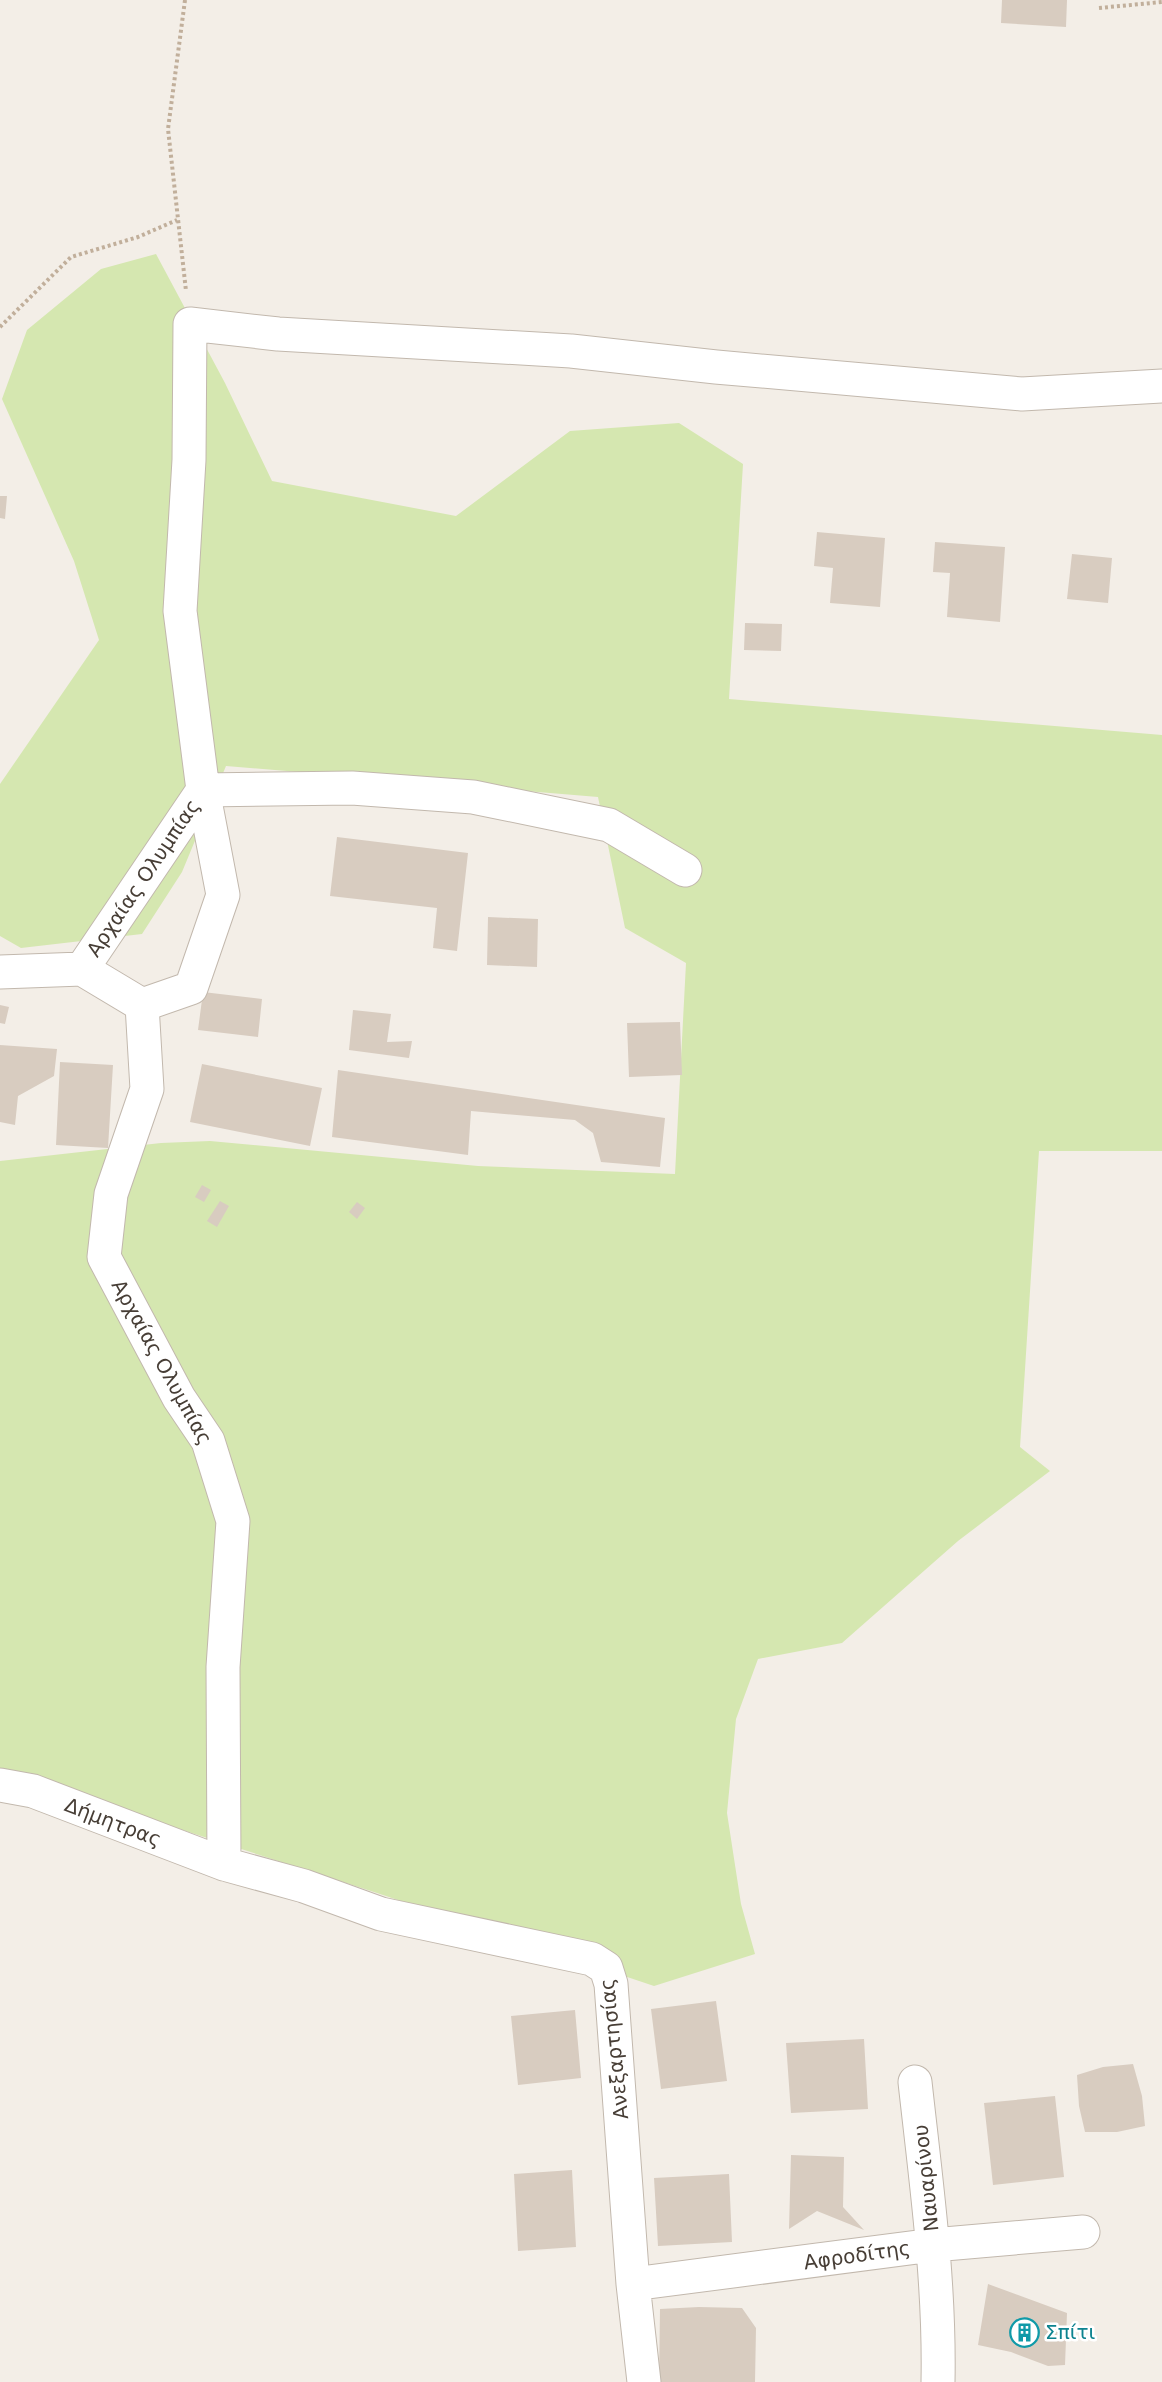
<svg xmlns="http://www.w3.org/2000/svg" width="1162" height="2382" viewBox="0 0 1162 2382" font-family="'DejaVu Sans',sans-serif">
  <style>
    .green { fill: #d5e7b0 }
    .building { fill: #d8ccc0 }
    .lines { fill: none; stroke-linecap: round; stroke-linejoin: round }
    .minor-casing { stroke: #c2b8ad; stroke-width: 35 }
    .path { stroke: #c1af9b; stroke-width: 4; stroke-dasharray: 3 3; stroke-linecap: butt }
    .minor { stroke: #fff; stroke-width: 33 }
    .labels { text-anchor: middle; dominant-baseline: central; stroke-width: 5; stroke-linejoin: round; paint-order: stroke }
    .street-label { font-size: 20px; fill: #473e36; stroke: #fff }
    .culture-label { font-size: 20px; fill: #0d838f; stroke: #fff; text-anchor: start }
  </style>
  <rect width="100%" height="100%" fill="#f3eee7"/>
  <!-- green -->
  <path class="green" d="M156 254 225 383 272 481 456 516 570 431 679 423 743 464 729 699 1162 735V1151H1039L1020 1447 1050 1471 958 1541 842 1643 758 1659 736 1719 727 1813 741 1904 755 1954 654 1986 377 1893 0 1771V1161L161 1143 210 1141 478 1166 675 1174 686 963 625 928 598 797 226 766 182 872 142 934 21 948 0 936V784L99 640 74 561 2 399 27 330 101 269Z"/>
  <!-- building -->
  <path class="building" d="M1002 0H1067L1066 27 1001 23Z
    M0 496H7L5 519 0 518Z
    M817 532 885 538 880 607 830 603 833 568 814 566Z
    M935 542 1005 547 1000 622 947 617 950 573 933 572Z
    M1072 554 1112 558 1108 603 1067 599Z
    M745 623 782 624 781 651 744 650Z
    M337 837 468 853 457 951 433 948 437 908 330 896Z
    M488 917 538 919 537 967 487 965Z
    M203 992 262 999 258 1037 198 1030Z
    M0 1005 9 1007 5 1024 0 1023Z
    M353 1010 391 1014 387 1042 412 1041 409 1058 349 1050Z
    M680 1022 682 1075 629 1077 627 1023Z
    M0 1045 57 1049 54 1076 18 1096 15 1125 0 1122Z
    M60 1062 113 1065 108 1148 56 1145Z
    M202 1064 322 1088 310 1146 190 1122Z
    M338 1070 665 1118 660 1167 601 1162 593 1133 575 1120 471 1111 468 1155 332 1137Z
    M202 1185 211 1190 204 1202 195 1197Z
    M220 1201 229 1206 217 1227 207 1221Z
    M357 1202 365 1208 357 1219 349 1212Z
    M716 2001 727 2081 661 2089 651 2009Z
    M575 2010 581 2078 518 2085 511 2016Z
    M864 2039 868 2109 791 2113 786 2043Z
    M1133 2064 1142 2096 1145 2126 1117 2132H1085L1079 2106 1077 2075 1103 2067Z
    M1055 2096 1064 2177 993 2185 984 2103Z
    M791 2155 844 2157 843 2207 864 2230 817 2211 789 2229Z
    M572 2170 576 2247 518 2251 514 2174Z
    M729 2174 732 2242 658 2246 654 2178Z
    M988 2284 1067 2313 1065 2365 1048 2366 1011 2352 978 2345Z
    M699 2307 742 2308 756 2328 755 2382H659L660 2309Z"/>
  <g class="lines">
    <defs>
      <path id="minor" d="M0 972 82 969
        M142 1005 191 988 223 895 203 790 352 788 473 797 609 825 685 870
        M0 1785 33 1791 224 1864 304 1886 381 1914 592 1959 606 1968 611 1984 633 2284 644 2382
        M224 1864 223 1667 233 1521 208 1441 179 1398 104 1257 111 1194 147 1089 142 1005 82 969 203 790 180 611 189 460 190 324 278 334 571 351 716 367 1022 394 1162 386
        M915 2082C926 2182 940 2281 938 2382
        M633 2284 933 2245 1083 2232"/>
    </defs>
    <!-- minor casing -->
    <use href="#minor" class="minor-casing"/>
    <!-- path -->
    <path class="path" d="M185 0 168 129 186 291
      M1099 8 1162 2
      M0 327 71 257 138 237 177 220"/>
    <!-- minor -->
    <use href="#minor" class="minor"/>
  </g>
  <!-- icons -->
  <defs>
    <symbol id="building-ring" viewBox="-11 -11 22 22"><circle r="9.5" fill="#fff" stroke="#0f9aa8" stroke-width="1.5"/><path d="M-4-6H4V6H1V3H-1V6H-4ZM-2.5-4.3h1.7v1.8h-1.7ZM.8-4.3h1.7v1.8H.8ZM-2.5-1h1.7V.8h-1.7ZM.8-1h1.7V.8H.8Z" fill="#0f9aa8"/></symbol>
  </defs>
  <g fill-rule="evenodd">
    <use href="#building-ring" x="1008" y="2316" width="33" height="33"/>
  </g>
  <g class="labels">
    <!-- street labels -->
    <g class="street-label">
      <text transform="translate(143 878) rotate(-56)">Αρχαίας Ολυμπίας</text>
      <text transform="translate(162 1362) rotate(61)">Αρχαίας Ολυμπίας</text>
      <text transform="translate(113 1822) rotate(21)">Δήμητρας</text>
      <text transform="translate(614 2049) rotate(-96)">Ανεξαρτησίας</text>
      <text transform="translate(926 2178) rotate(-96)">Ναυαρίνου</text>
      <text transform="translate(857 2255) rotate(-8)">Αφροδίτης</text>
    </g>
    <!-- culture labels -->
    <g class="culture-label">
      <text x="1045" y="2332">Σπίτι</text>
    </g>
  </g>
</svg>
